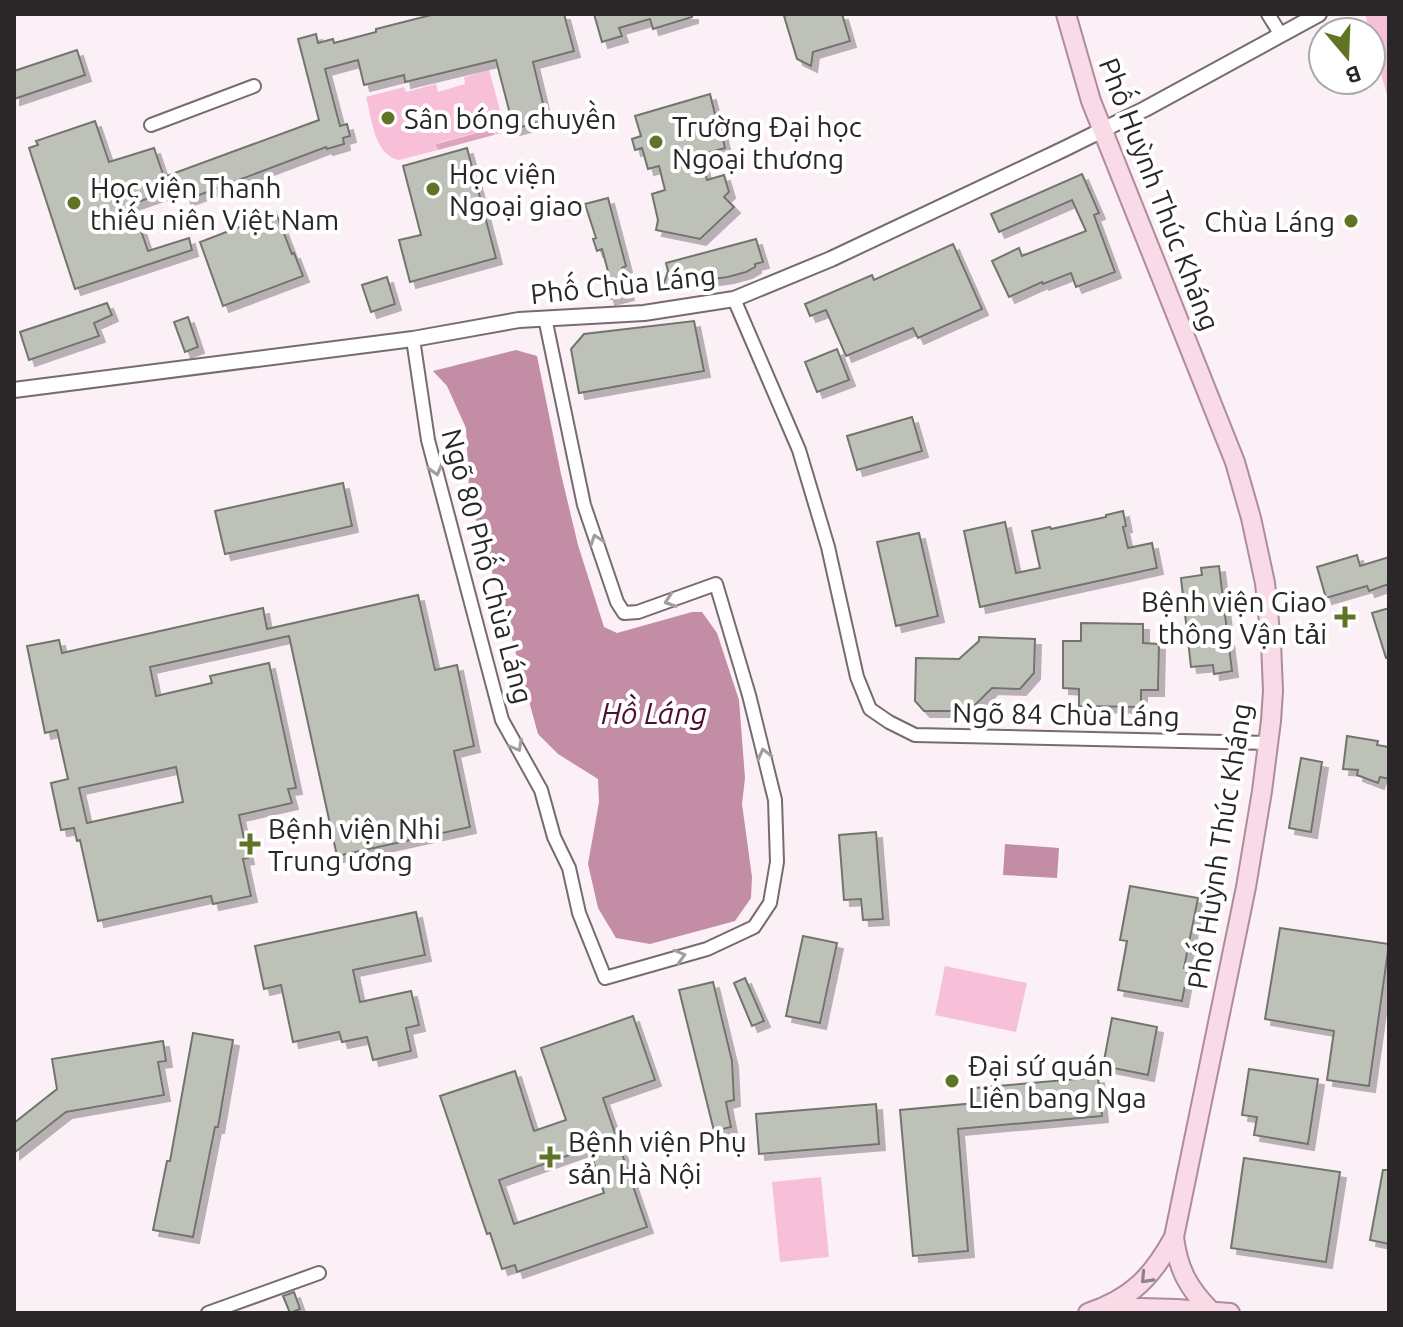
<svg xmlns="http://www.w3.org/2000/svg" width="1403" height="1327" viewBox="0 0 1403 1327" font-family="Ubuntu,sans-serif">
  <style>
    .green { fill: #f8bfd9 }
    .forest { fill: #dca4bd }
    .water { fill: #c28da5 }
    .building { fill: #bec1b8; stroke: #72756d; stroke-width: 2; fill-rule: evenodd; filter: url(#shadow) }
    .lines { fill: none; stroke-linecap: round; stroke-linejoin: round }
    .minor-casing { stroke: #766c70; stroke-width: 16 }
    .tertiary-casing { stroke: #766c70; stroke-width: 18 }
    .primary-casing { stroke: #ae8c9b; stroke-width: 22 }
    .minor { stroke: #fff; stroke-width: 12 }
    .tertiary { stroke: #fff; stroke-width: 14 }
    .primary { stroke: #f9dbe8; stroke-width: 18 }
    .oneway { stroke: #a09e9f }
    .oneway2 { stroke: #928188 }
    .poi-dot { fill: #5f7525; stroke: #fff; stroke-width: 3 }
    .labels { text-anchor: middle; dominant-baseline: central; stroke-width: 8; stroke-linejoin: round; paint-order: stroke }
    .poi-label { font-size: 28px; fill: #2b2729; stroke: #fff; text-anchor: start }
    .street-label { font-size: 28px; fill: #2b2729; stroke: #fff }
    .water-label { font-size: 30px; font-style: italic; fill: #4f0e33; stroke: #fff }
  </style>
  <defs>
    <filter id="shadow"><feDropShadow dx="6" dy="6" stdDeviation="0" flood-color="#0004"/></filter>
  </defs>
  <rect width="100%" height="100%" fill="#fbf0f5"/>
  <!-- green -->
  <path class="green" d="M1365 14H1389V103Z
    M489 70 506 132 494 135 492 129 437 143 438 150 399 160C374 155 372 119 366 97L404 87 406 92 436 84 438 92 465 84 464 77Z
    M945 966 1027 983 1016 1032 935 1015Z
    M821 1177 829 1257 780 1262 772 1182Z"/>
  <!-- forest -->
  <path class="forest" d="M492 129 494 135 438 150 436 144Z"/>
  <!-- water -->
  <path class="water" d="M516 350 537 356 561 474 578 545 604 627 617 633 692 612H702L717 633 739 700 745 778 742 804 752 877 751 898 735 921 650 944 616 938 598 908 588 864 599 802 598 779 558 754 538 734 500 595 480 537 469 488 466 428 447 386 433 371Z
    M1005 844 1059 848 1057 878 1003 875Z"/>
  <!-- building -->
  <path class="building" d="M435 14H564L574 51 533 62 547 120 514 129 496 60 405 82 404 75 364 85 358 60 325 69 340 126 347 124 350 136 343 138 344 144 327 149 326 147 186 200 181 187 132 204 148 251 189 238 192 250 75 289 29 148 38 145 36 141 95 121 109 162 154 148 164 177 319 120 298 39 316 34 318 43 333 39 334 43 376 32V29Z
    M594 14H692V17L653 29 650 19 619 28 622 36 602 42Z
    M790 14H842L850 41 813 52 811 66 797 59 784 16Z
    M77 50 85 75 14 99V71Z
    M710 94 715 114 717 113 725 148 700 155 707 180 724 175 729 192 724 197 734 207 700 239 656 230 658 220 652 194 665 190 659 166 648 169 642 148 635 150 632 139 641 136 635 116Z
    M467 148 496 258 410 282 399 240 421 235 403 166Z
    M1082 174 1099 213 1094 215 1115 272 1076 287 1071 273 1043 284 1042 282 1009 297 992 261 1019 248 1022 256 1086 231 1072 200 999 232 991 214Z
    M608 198 626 266 622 268 628 294 609 299 606 288 612 286 602 249 597 251 593 239 596 238 585 204Z
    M276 213 292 254 294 253 303 276 223 306 200 242Z
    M756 239 763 262 755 264V267L746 272 728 277 713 279V277L687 283V281L663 286 668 271 666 263Z
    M953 244 982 309 918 338 913 328 846 356 826 310 810 316 805 304 872 275 874 280Z
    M387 277 395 304 371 312 362 285Z
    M107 303 112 315 94 323 99 336 29 360 20 332Z
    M188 317 198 347 185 352 174 322Z
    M694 321 704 371 579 393 571 349 584 334Z
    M837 349 849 380 817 392 805 362Z
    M912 417 922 451 857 470 847 436Z
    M343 483 352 526 225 554 215 511Z
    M1123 511 1126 526 1123 527 1128 548 1152 543 1157 568 980 607 964 531 1005 522 1016 573 1040 568 1032 531 1050 527 1051 529 1106 517V515Z
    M919 533 938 616 896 626 877 542Z
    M1357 555 1360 566 1389 557V584L1369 591 1367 586 1326 598 1317 567Z
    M1219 566 1232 671 1214 674 1213 665 1191 667 1181 578 1202 575 1201 568Z
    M418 595 435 670 457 665 474 746 454 751 470 827 337 856 289 636 150 667 156 696 212 683 210 676 269 663 296 788 288 789 292 803 239 815 248 858 243 859 251 896 213 904 211 896 98 921 80 840 77 841 74 828 61 830 51 783 68 779 57 730 45 733 27 646 59 640 62 653 263 608 267 629ZM176 767 183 802 87 823 79 788Z
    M1389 608V657L1386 658 1372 613Z
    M1081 623 1143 624V643L1159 644 1158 690H1141V707L1079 706V689L1063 688V641H1081Z
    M979 637 1035 639 1034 673 1020 689 992 688 969 711H924L915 701 916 658 959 659 979 641Z
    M1347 736 1378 741 1377 745 1389 747V779L1380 777 1378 783 1357 775 1358 770 1343 769Z
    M1301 758 1322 762 1311 832 1289 828Z
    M876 832 883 919 863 920 861 899 844 900 839 835Z
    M1130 886 1198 898 1184 968 1188 969 1182 1001 1118 990 1127 941 1120 940Z
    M416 912 425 955 353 970 360 1002 411 991 419 1025 406 1028 411 1051 373 1060 367 1037 342 1042 339 1032 293 1042 281 985 264 989 255 946Z
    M1280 928 1389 944 1369 1086 1327 1080 1334 1031 1265 1019Z
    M803 936 837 943 820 1023 786 1016Z
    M745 978 764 1021 752 1026 734 983Z
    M713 982 732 1061 734 1100 726 1102 731 1127 714 1131 679 990Z
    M633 1016 655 1080 603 1098 647 1227 517 1272 515 1265 502 1269 490 1233 487 1234 440 1096 515 1071 534 1131 566 1120 541 1048ZM589 1148 604 1193 514 1224 499 1180Z
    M1112 1018 1157 1027 1148 1075 1103 1066Z
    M193 1033 233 1040 218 1127H215L193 1237 153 1230 167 1161H170Z
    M163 1041 166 1061 158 1062 164 1095 66 1112 14 1153V1123L57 1089 52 1059Z
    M1249 1069 1318 1079 1308 1144 1254 1135 1257 1117 1242 1115Z
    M1098 1077 1102 1116 958 1129 968 1251 913 1256 900 1110 976 1103 975 1088Z
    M876 1104 879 1144 759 1154 756 1114Z
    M1244 1158 1340 1172 1326 1262 1231 1248Z
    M1383 1170H1389V1244L1370 1240Z
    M294 1292 300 1309 290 1313 283 1296Z"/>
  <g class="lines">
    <defs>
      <path id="minor" d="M1268 14 1281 35
        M151 125 254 86
        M734 299 799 450 828 547 857 677 870 709 889 722 915 735 1269 743
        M413 339 428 440 502 720 541 790 554 837 569 868 579 913 605 978 707 949 754 927 770 903 777 862 775 800 749 695 716 584 638 612 624 613 617 602 584 505 545 318
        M208 1313 319 1273"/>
      <path id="tertiary" d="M14 390 413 339 519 320 644 313 734 299 831 259 1064 149 1145 109 1319 14"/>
      <path id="primary" d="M1066 14 1091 101 1235 462 1251 518 1265 583 1271 642 1273 691 1271 721 1262 791 1246 887 1174 1237C1178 1269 1188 1288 1211 1311
        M1106 1307 1177 1309 1230 1313
        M1088 1313C1132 1298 1152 1277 1174 1237"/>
    </defs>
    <!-- minor casing -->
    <use href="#minor" class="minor-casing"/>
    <!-- tertiary casing -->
    <use href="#tertiary" class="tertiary-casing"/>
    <!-- primary casing -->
    <use href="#primary" class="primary-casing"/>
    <!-- minor -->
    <use href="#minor" class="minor"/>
    <!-- tertiary -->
    <use href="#tertiary" class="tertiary"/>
    <!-- primary -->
    <use href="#primary" class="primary"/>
  </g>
  <!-- one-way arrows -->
  <defs><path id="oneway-chevron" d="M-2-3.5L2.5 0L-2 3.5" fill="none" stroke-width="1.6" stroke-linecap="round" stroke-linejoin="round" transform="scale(2)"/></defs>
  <g class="oneway">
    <use href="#oneway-chevron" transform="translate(436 470) rotate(75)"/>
    <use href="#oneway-chevron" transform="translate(596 540) rotate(-109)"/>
    <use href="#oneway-chevron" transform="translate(670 601) rotate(161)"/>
    <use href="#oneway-chevron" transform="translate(517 746) rotate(61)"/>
    <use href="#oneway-chevron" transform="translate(764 754) rotate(-104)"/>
    <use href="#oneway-chevron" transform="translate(680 956) rotate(-16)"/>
  </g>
  <use class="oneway2" href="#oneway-chevron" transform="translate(1146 1278) rotate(133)"/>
  <!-- markers -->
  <g class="poi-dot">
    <circle cx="388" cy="118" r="8"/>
    <circle cx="656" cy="142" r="8"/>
    <circle cx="433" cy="189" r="8"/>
    <circle cx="74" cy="203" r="8"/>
    <circle cx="1351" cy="221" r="8"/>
    <path d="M1341 605h8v8h8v8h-8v8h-8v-8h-8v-8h8z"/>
    <path d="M246 832h8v8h8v8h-8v8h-8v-8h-8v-8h8z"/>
    <circle cx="952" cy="1081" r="8"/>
    <path d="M546 1145h8v8h8v8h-8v8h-8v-8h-8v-8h8z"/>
  </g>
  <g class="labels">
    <!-- poi labels -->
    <g class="poi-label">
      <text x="404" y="118">Sân bóng chuyền</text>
      <text x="672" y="126">Trường Đại học<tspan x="672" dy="32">Ngoại thương</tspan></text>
      <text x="449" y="173">Học viện<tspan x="449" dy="32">Ngoại giao</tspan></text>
      <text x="90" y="187">Học viện Thanh<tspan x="90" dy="32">thiếu niên Việt Nam</tspan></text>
      <text x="1335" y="221" text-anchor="end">Chùa Láng</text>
      <text x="1327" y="601" text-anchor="end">Bệnh viện Giao<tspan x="1327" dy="32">thông Vận tải</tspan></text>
      <text x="268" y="828">Bệnh viện Nhi<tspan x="268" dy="32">Trung ương</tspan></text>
      <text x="968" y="1065">Đại sứ quán<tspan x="968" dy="32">Liên bang Nga</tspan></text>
      <text x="568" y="1141">Bệnh viện Phụ<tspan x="568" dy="32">sản Hà Nội</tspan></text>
    </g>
    <!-- street labels -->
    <g class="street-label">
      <text transform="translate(1160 194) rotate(69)">Phố Huỳnh Thúc Kháng</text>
      <text transform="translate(623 284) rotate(-6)">Phố Chùa Láng</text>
      <text transform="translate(488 566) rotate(75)">Ngõ 80 Phố Chùa Láng</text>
      <text transform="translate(1066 714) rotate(1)">Ngõ 84 Chùa Láng</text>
      <text transform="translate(1219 846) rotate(-81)">Phố Huỳnh Thúc Kháng</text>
    </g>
    <!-- water labels -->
    <g class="water-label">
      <text x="654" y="713">Hồ Láng</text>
    </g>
  </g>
  <!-- border -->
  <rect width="1403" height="1327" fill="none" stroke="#2b2729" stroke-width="32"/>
  <!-- north arrow -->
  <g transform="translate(1347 56) rotate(161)"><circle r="38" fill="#ffffff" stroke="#aaa9a9" stroke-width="2"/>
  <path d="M0-6L14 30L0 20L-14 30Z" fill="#5f7525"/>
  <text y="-12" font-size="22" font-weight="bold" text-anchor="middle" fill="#2b2729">B</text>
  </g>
</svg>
